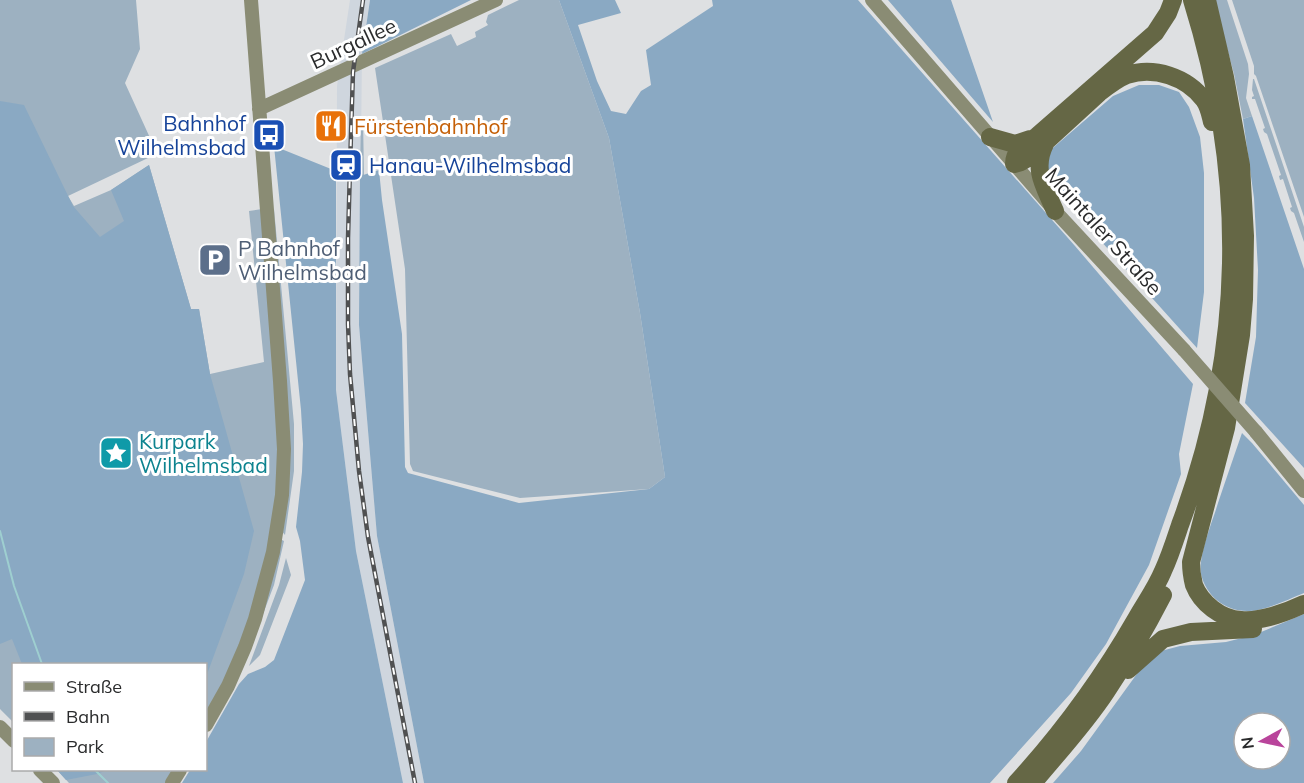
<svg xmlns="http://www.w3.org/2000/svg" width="1304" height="783" viewBox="0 0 1304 783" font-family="Mulish,sans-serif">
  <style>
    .built { fill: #cfd6de }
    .green { fill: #9db1c1 }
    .forest { fill: #8aa9c3; fill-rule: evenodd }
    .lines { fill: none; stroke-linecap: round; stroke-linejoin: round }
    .stream { stroke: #9ecfd0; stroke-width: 2 }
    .secondary { stroke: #8a8c74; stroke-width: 14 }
    .highway { stroke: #656745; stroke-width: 18 }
    .rail-casing { stroke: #505152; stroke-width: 4.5 }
    .rail { stroke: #fff; stroke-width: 2; stroke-dasharray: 7; stroke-linecap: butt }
    .secondary-bridge { stroke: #8a8c74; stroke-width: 14 }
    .labels { text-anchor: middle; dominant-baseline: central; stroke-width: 6; stroke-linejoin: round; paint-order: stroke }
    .street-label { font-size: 21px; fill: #2a2b2c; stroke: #fff }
    .transit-label { font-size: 21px; fill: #164399; stroke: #fff; text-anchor: end }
    .food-label { font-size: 21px; fill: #c56008; stroke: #fff; text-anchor: start }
    .service-label { font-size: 21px; fill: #4e5e75; stroke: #fff; text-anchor: start }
    .culture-label { font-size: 21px; fill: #0d838f; stroke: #fff; text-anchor: start }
  </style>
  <rect width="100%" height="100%" fill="#dee0e2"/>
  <!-- built -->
  <path class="built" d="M350 0H370L362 54 359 325 377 536 424 783H403L356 551 336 390 337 86Z"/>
  <!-- green -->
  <path class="green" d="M0 0H136L140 49 125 83 156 151 148 158 68 196 74 206 111 190 149 165 191 309H199L210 374 264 362 249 211 262 209 280 450 273 531 253 619 206 721V664H14L13 722 0 709Z
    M519 0H559L609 138 640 313 665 477 649 489 520 498 413 471 410 464 405 269 375 68 451 34 457 46 476 37 475 32 488 25 486 22 488 15Z
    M1214 0H1227L1248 64 1249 74 1246 98 1252 116 1243 119 1234 74Z
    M1232 0H1304V217L1256 76 1254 74V66Z
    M1253 79H1254L1304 227V242L1294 213 1291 211 1290 208 1292 207 1283 179 1280 180 1279 176 1281 175 1267 134 1264 132 1263 129 1265 128 1255 99H1252V97L1254 96 1252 90Z
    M361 119H363L364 175 360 176Z
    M274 209 294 424V471L285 535 280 529Z
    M278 538 284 541 274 585 241 672Z
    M286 558 291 575 260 655 249 666 279 585Z
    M57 770H177L169 783H69Z"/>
  <!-- forest -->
  <path class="forest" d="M370 0H471L362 54Z
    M559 0H615L621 13 578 25 597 81 611 111 626 114 641 91 651 85 646 50 713 6 712 0H858L1075 246 1193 384 1179 454 1181 474 1149 565 1106 644 1071 693 990 783H424L377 536 359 325 360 176 379 170 382 200 402 334 405 467 408 473 519 503 649 489 665 477 640 313 609 138Z
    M888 0H951L993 122Z
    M1139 85H1159L1179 92 1189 107 1200 137 1204 173V292L1197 348 1073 210 1048 174 1047 153 1113 96Z
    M0 101 24 105 73 206 100 237 124 221 111 190 149 165 191 309H199L210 374 254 531 244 574 206 677V664H22L12 639 0 644Z
    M1252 116 1304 269V468L1245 403 1256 337 1258 270 1254 198 1243 119Z
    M274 146 336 171V390L356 551 403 783H182L190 770H206V742L239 684 248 674 265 667 274 660 305 580 300 541 296 527 302 472 303 444 301 410Z
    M1242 433 1252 443 1304 505V593C1289 599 1263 612 1247 611 1225 611 1206 596 1201 574 1198 556 1213 520 1218 503 1226 479 1234 456 1242 433Z
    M1304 614V783H1053L1081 751 1139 671 1157 652 1180 646 1226 642 1254 635ZM1244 723H1280V759H1244Z
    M57 770H107L97 774 66 780Z"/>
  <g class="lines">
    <!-- stream -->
    <path class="stream" d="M0 531 14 586 42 664
      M95 770 108 783"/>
    <!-- secondary -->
    <path class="secondary" d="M872 0 1055 211 1184 350
      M259 109 496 0
      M1256 432 1304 491
      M206 725 228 686 245 647 255 619 273 552 282 495 283 473 284 449 280 381 251 0
      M0 727 14 741
      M40 770 53 783
      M172 783 180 770"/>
    <!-- highway -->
    <path class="highway" d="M1173 0 1168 13 1155 33 1037 136C1027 143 1014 150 1014 164L1021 162 1028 158 1099 93C1108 86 1117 79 1127 75 1154 66 1187 77 1204 100 1209 107 1210 114 1212 122
      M1207 0 1225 77 1241 165 1245 236 1244 299 1241 335 1226 428 1191 562C1191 569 1192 577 1194 585 1201 603 1221 619 1241 620 1260 622 1287 612 1304 604
      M990 137 1015 144 1030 139
      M1045 144C1032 170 1045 187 1055 211
      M1128 670 1163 639 1191 632 1253 629
      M1016 783C1062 733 1102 678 1136 619 1145 603 1156 588 1163 571 1170 556 1175 540 1180 525 1245 350 1247 177 1192 0
      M1033 783C1058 753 1085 724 1106 692 1127 661 1146 628 1163 595"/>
    <defs>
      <path id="rail" d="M363 0 353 72 351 134 348 238V324L350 374 359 471 368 537 415 783"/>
    </defs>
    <!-- rail casing -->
    <use href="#rail" class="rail-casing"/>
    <!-- rail -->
    <use href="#rail" class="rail"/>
    <!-- secondary-bridge -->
    <path class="secondary-bridge" d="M1184 350 1256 432"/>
  </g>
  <!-- icons -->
  <defs>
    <symbol id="restaurant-square" viewBox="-11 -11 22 22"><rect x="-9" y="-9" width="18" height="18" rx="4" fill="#e8710a" stroke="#fff"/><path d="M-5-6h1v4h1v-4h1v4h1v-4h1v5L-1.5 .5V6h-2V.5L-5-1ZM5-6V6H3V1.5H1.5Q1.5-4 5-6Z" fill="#fff"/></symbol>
    <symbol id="bus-square" viewBox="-11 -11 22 22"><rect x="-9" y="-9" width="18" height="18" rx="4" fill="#1a4fb4" stroke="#fff"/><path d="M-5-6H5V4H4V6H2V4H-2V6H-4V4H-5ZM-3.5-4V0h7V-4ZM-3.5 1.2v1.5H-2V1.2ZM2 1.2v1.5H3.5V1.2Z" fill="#fff"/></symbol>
    <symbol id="station-square" viewBox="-11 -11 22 22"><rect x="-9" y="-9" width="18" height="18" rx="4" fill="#1a4fb4" stroke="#fff"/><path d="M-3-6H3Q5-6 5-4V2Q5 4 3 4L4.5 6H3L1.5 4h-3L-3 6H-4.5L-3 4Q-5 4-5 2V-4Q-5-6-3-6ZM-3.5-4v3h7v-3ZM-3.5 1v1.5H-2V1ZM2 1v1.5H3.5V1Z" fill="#fff"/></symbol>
    <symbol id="parking-square" viewBox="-11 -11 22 22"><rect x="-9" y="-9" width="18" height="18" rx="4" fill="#5c6f8a" stroke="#fff"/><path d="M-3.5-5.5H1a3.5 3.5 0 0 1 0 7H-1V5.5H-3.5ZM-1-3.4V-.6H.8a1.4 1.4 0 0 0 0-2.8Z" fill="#fff"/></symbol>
    <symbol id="sight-square" viewBox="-11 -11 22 22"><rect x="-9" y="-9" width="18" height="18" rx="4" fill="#0f9aa8" stroke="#fff"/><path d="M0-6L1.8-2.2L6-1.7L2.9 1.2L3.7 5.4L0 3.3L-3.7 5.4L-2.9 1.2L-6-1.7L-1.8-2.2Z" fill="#fff"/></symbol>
  </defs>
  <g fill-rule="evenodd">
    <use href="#restaurant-square" x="312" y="107" width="38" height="38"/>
    <use href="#bus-square" x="250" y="116" width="38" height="38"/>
    <use href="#station-square" x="327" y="146" width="38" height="38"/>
    <use href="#parking-square" x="196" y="241" width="38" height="38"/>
    <use href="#sight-square" x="97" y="434" width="38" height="38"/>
  </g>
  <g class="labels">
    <!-- street labels -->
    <g class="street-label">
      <text transform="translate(353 43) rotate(-25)">Burgallee</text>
      <text transform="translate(1104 231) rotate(48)">Maintaler Straße</text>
    </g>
    <!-- transit labels -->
    <g class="transit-label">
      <text x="246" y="123">Bahnhof<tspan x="246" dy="24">Wilhelmsbad</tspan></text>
      <text x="369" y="165" text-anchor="start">Hanau-Wilhelmsbad</text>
    </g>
    <!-- food labels -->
    <g class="food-label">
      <text x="354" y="126">Fürstenbahnhof</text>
    </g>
    <!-- service labels -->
    <g class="service-label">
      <text x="238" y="248">P Bahnhof<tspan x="238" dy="24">Wilhelmsbad</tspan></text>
    </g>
    <!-- culture labels -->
    <g class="culture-label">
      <text x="139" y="441">Kurpark<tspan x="139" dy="24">Wilhelmsbad</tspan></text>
    </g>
  </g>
  <!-- legend -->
  <rect x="12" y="663" width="195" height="108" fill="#ffffff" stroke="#aaaaab" stroke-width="1.5"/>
  <rect x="24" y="682" width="30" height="9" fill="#8a8c74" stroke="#aaaaab" stroke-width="1.5"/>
  <text x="66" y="693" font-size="18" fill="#2a2b2c">Straße</text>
  <rect x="24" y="712" width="30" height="9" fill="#505152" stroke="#aaaaab" stroke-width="1.5"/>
  <text x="66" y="723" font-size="18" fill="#2a2b2c">Bahn</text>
  <rect x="24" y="738" width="30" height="18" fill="#9db1c1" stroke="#aaaaab" stroke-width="1.5"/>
  <text x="66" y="753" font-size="18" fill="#2a2b2c">Park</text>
  <!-- north arrow -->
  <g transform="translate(1262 741) rotate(262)"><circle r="28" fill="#ffffff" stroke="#aaaaab" stroke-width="1.5"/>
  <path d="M0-4.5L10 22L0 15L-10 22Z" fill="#b9449b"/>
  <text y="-9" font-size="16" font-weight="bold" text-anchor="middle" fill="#2a2b2c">N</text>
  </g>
</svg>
